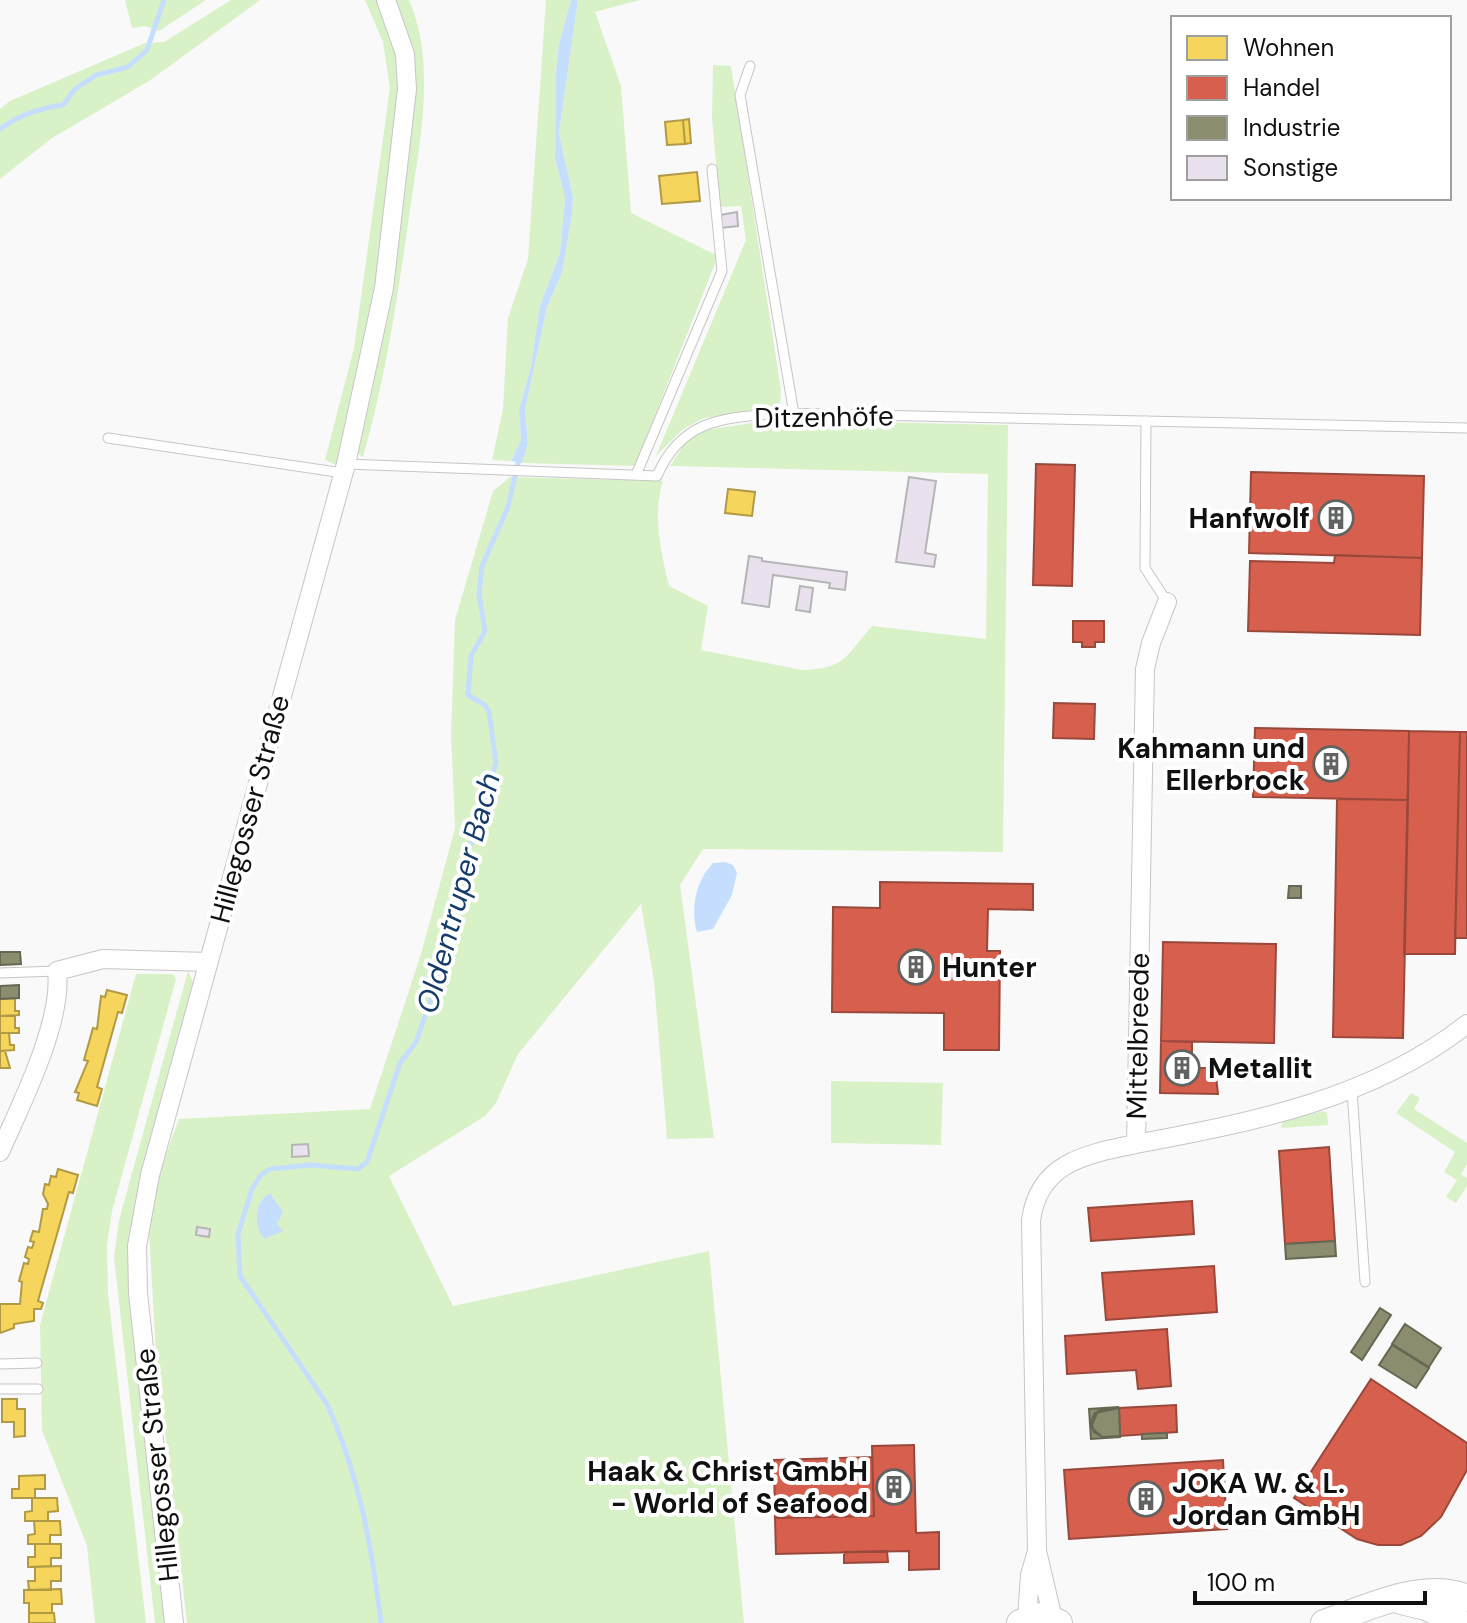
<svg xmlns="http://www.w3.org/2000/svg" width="1467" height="1623" viewBox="0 0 1467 1623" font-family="'DM Sans',sans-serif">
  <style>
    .green { fill: #d9f1c6 }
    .water { fill: #c5defe }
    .homes { fill: #f6d55c; stroke: #b19a45; stroke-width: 2 }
    .shops { fill: #d6604d; stroke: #9a483b; stroke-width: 2 }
    .industry { fill: #8c8c6e; stroke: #666752; stroke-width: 2 }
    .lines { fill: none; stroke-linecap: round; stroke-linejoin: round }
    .stream { stroke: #c5defe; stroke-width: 5 }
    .building { fill: #e9e1ee; stroke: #b5b5b6; stroke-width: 2 }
    .lane-casing { stroke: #c6c6c7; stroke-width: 11 }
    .street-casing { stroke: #c6c6c7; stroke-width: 20 }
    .secondary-casing { stroke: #c6c6c7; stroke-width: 28 }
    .lane { stroke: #fefefe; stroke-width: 9 }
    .street { stroke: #fefefe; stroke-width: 18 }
    .secondary { stroke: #fefefe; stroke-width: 26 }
    .labels { text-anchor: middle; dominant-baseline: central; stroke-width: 8; stroke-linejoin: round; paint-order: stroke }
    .street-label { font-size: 28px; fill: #0f1010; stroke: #fff }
    .poi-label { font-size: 28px; font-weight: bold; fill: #0f1010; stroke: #fff; text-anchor: end }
    .water-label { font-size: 30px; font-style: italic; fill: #153c6a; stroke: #fff }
  </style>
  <rect width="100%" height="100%" fill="#f9f9fa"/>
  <!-- green -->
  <path class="green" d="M125 0H206L159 31 145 26 132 28Z
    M231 0H260L149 81 52 138 0 179V109L10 101 145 43 164 42Z
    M365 0H377C391 28 397 57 400 88L373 302 360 377 336 465 325 460 354 348 390 88 383 42Z
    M394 0H409C438 66 418 149 409 217 397 300 386 376 363 457L358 454 357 446C375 365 391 286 402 205 411 136 427 65 394 0Z
    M546 0H571L559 44 556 72 555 158 565 198 560 253 540 305 531 366 519 410 521 440 511 461 492 460 503 409 508 318 528 259Z
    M578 0H640L595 12 621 86 631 213 718 256 635 466 522 463 528 443 525 410 547 307 562 273 572 215 573 197 559 133Z
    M713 65 731 66 781 390 780 406 704 418 683 429 656 456 746 240 741 206 720 207 712 118Z
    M783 418 790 428 825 421 1008 425 1003 852 703 849 680 885 714 1138 667 1139 654 981 641 904 518 1054 496 1103 485 1116 389 1176 453 1306 709 1251 744 1623H187L156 1354 149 1231 150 1198 179 1119 370 1109 421 954 455 828 451 734 455 620 493 491 510 477 663 481C652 517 661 551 669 586L708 606 701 650 802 670C845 669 845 657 872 626L986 639 988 474 670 466 687 440 707 430Z
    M188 971 194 984 140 1179 128 1249 166 1623H155L114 1257 119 1220Z
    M136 974H173L176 979 112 1211 107 1245 108 1294 146 1623H95L87 1546 42 1430 40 1325Z
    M831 1081 943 1083 941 1145 831 1143Z
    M1411 1093 1420 1098 1414 1109 1467 1143V1164L1461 1174 1467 1178V1186L1456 1203 1446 1197 1457 1180 1444 1172 1455 1152 1396 1113Z
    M1322 1111 1327 1113 1328 1125 1281 1128 1283 1122Z"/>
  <!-- water -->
  <path class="water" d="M571 0H578L559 133 573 197 572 215 562 273 547 307 525 410 528 443 522 463 511 461 521 440 519 410 531 366 540 305 560 253 565 198 555 158 556 72 559 44Z
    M725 862 733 865 737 873 732 895 713 929 697 932C690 909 696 880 713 863Z
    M270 1193 283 1212 277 1224 283 1231 264 1239C253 1225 254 1202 270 1193Z"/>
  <!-- homes -->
  <path class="homes" d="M689 119 691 143 685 144 683 120Z
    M683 120 685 144 667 145 665 122Z
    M697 172 700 201 662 204 659 176Z
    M728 489 755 492 752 516 725 513Z
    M107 990 127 995 122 1013 118 1012 97 1087 102 1089 97 1106 77 1100 79 1093 75 1092 88 1061 84 1060 93 1028 97 1029 101 996 105 997Z
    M15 998V1011H19V1015L0 1016V999Z
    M0 1016H15V1028H19V1033H0Z
    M0 1033H9L10 1045H14V1050L0 1051Z
    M0 1051H5L10 1068H0Z
    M58 1169 78 1175 73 1193 69 1192 38 1301 43 1303 41 1309H34V1321L14 1324V1328L0 1333V1304H20L22 1282 19 1281 24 1263 28 1264 29 1259 25 1257 28 1247 32 1248 34 1242 30 1241 33 1231 39 1232 43 1209H47L48 1204 43 1194 45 1184 49 1185 51 1176 56 1177Z
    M2 1399H17V1409H25V1436L14 1437V1422H2Z
    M45 1475V1489H35V1498H12V1489H19V1476Z
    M32 1498H57L58 1511 48 1512V1521H25V1512L32 1511Z
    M34 1521H60L61 1535H50V1544H28V1535L35 1534Z
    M35 1544H61V1558H51V1566L28 1567V1557H35Z
    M61 1566V1581H51V1590H29L28 1581H35V1567Z
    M61 1589 62 1604H52V1613H29V1603H24V1590Z
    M29 1613H54L55 1623H29Z"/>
  <!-- shops -->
  <path class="shops" d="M1036 464 1075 465 1072 586 1033 585Z
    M1251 472 1424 476 1422 558 1249 553Z
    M1335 555 1422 558 1420 635 1248 631 1250 561 1334 563Z
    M1073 621H1104V642H1095V647H1082V642H1073Z
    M1054 703 1095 704 1094 739 1053 738Z
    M1255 728 1409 731 1408 800 1253 797Z
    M1409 731 1460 732 1455 954H1404Z
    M1460 732H1467V938H1455Z
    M1337 799 1408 800 1403 1038 1333 1037Z
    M880 882 1033 884V910L988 909 987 951H1000L999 1050H944V1013L832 1012 833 907 880 908Z
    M1163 942 1276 944 1274 1043 1161 1041Z
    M1161 1041 1192 1042V1068H1215L1218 1094 1160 1093Z
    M1329 1147 1335 1241 1285 1244 1279 1151Z
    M1192 1201 1194 1234 1091 1241 1088 1208Z
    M1214 1266 1217 1312 1106 1320 1102 1273Z
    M1167 1329 1171 1386 1138 1389 1136 1370 1067 1374 1065 1336Z
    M1371 1379 1467 1443V1470L1441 1517 1421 1536 1401 1545H1378L1357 1539 1294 1498Z
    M1176 1405 1177 1432 1120 1436 1119 1408Z
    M914 1445 916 1533 939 1532V1569L909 1570V1551L776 1554 775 1518 874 1516 872 1446Z
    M872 1457 874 1516 775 1518 774 1460Z
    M1223 1460 1227 1529 1069 1539 1064 1470Z
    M887 1551 888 1562 844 1563V1552Z"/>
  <!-- industry -->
  <path class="industry" d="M1289 886H1301V898H1288Z
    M0 952H20L21 964 0 965Z
    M19 985V998L0 999V986Z
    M1335 1241 1336 1256 1286 1259 1285 1244Z
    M1380 1308 1391 1315 1362 1360 1351 1352Z
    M1405 1324 1441 1348 1429 1367 1392 1344Z
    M1392 1345 1429 1368 1416 1388 1379 1365Z
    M1119 1407 1098 1411 1091 1427 1102 1437H1121L1091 1439 1089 1409Z
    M1119 1408 1120 1436 1102 1437 1094 1432 1091 1421 1095 1413Z
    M1167 1433V1438L1142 1439V1434Z"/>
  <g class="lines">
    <!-- stream -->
    <path class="stream" d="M0 129C18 116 39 108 63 105L75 89 96 75 128 67 147 50 164 0
      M381 1623C372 1547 359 1474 327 1404L240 1276 238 1234 252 1189 261 1175 270 1169 310 1165 358 1169 367 1162 400 1063 416 1042 435 988 449 913 496 763 489 712 485 705 468 695 471 656 485 631 479 594 482 566 508 507 519 459"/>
  </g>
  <!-- building -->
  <path class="building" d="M737 212 738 226 721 228 720 215Z
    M909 477 936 481 925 553 936 555 934 567 896 562Z
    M749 556 762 558V561L847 572 845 590 829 588 830 583 773 575 769 607 742 603Z
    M800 586 813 588 810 612 796 610Z
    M308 1144 309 1156 292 1157V1145Z
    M197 1227 210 1229 209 1237 196 1235Z"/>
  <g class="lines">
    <defs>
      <path id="lane" d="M750 66 740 95 794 414
        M1146 421 1145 568 1167 602
        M108 438 343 473
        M346 464 657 476C682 418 724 418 781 413L1467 428
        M636 475 722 271 712 169
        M0 973 57 971
        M1352 1090 1365 1282
        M0 1364 37 1363
        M0 1389H38"/>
      <path id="street" d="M1136 1144C1253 1122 1372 1099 1467 1024
        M0 1152C21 1104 63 1022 57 971L103 959 208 962
        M1027 1618 1030 1575 1037 1551
        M1053 1619 1037 1551 1031 1220C1039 1162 1087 1154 1136 1144L1145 669 1151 643 1167 602
        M174 1623 138 1293 137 1246 150 1175 346 464 384 288 407 89 405 54 386 0"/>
      <path id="secondary" d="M1401 1601 1426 1607 1461 1623
        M1020 1623 1040 1616 1059 1623
        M1324 1623C1364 1609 1425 1579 1467 1598"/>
    </defs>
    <!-- lane casing -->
    <use href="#lane" class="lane-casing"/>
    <!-- street casing -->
    <use href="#street" class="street-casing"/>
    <!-- secondary casing -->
    <use href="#secondary" class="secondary-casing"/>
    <!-- lane -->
    <use href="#lane" class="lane"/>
    <!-- street -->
    <use href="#street" class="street"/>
    <!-- secondary -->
    <use href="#secondary" class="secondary"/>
  </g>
  <!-- icons -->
  <defs>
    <symbol id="building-ring" viewBox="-11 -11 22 22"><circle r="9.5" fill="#fff" stroke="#616262" stroke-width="1.5"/><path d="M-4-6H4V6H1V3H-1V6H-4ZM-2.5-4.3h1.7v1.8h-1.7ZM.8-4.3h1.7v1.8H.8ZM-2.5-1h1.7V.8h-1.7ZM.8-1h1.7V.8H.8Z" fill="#616262"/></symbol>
  </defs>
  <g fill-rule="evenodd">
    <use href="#building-ring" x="1316" y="498" width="40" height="40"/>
    <use href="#building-ring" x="1311" y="744" width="40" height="40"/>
    <use href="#building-ring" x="896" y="947" width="40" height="40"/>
    <use href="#building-ring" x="1162" y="1048" width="40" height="40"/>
    <use href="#building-ring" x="874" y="1467" width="40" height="40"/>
    <use href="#building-ring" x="1126" y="1479" width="40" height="40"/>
  </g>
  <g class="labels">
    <!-- street labels -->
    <g class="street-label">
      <text transform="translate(824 417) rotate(-1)">Ditzenhöfe</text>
      <text transform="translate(250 809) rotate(-75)">Hillegosser Straße</text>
      <text transform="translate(1138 1036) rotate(-89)">Mittelbreede</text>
      <text transform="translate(157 1465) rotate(-96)">Hillegosser Straße</text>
    </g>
    <!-- poi labels -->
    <g class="poi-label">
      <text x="1310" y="518">Hanfwolf</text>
      <text x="1305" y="748">Kahmann und<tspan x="1305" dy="32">Ellerbrock</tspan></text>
      <text x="942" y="967" text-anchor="start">Hunter</text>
      <text x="1208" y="1068" text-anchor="start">Metallit</text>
      <text x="868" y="1471">Haak &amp; Christ GmbH<tspan x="868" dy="32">- World of Seafood</tspan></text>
      <text x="1172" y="1483" text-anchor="start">JOKA W. &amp; L.<tspan x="1172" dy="32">Jordan GmbH</tspan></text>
    </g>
    <!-- water labels -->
    <g class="water-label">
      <text transform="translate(458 893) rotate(-75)">Oldentruper Bach</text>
    </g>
  </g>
  <!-- legend -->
  <rect x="1171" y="16" width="280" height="184" fill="#ffffff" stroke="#9f9f9f" stroke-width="2"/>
  <rect x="1187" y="36" width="40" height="24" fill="#f6d55c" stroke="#9f9f9f" stroke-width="2"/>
  <text x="1243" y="56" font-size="24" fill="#0f1010">Wohnen</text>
  <rect x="1187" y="76" width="40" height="24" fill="#d6604d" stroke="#9f9f9f" stroke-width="2"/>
  <text x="1243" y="96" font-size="24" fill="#0f1010">Handel</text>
  <rect x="1187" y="116" width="40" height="24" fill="#8c8c6e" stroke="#9f9f9f" stroke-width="2"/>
  <text x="1243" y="136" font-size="24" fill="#0f1010">Industrie</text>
  <rect x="1187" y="156" width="40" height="24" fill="#e9e1ee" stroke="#9f9f9f" stroke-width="2"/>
  <text x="1243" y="176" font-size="24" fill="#0f1010">Sonstige</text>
  <!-- scale -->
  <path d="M1195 1591v12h230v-12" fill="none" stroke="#0f1010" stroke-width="4"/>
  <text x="1207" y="1591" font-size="24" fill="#0f1010" stroke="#ffffff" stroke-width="6" paint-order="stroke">100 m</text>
</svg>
